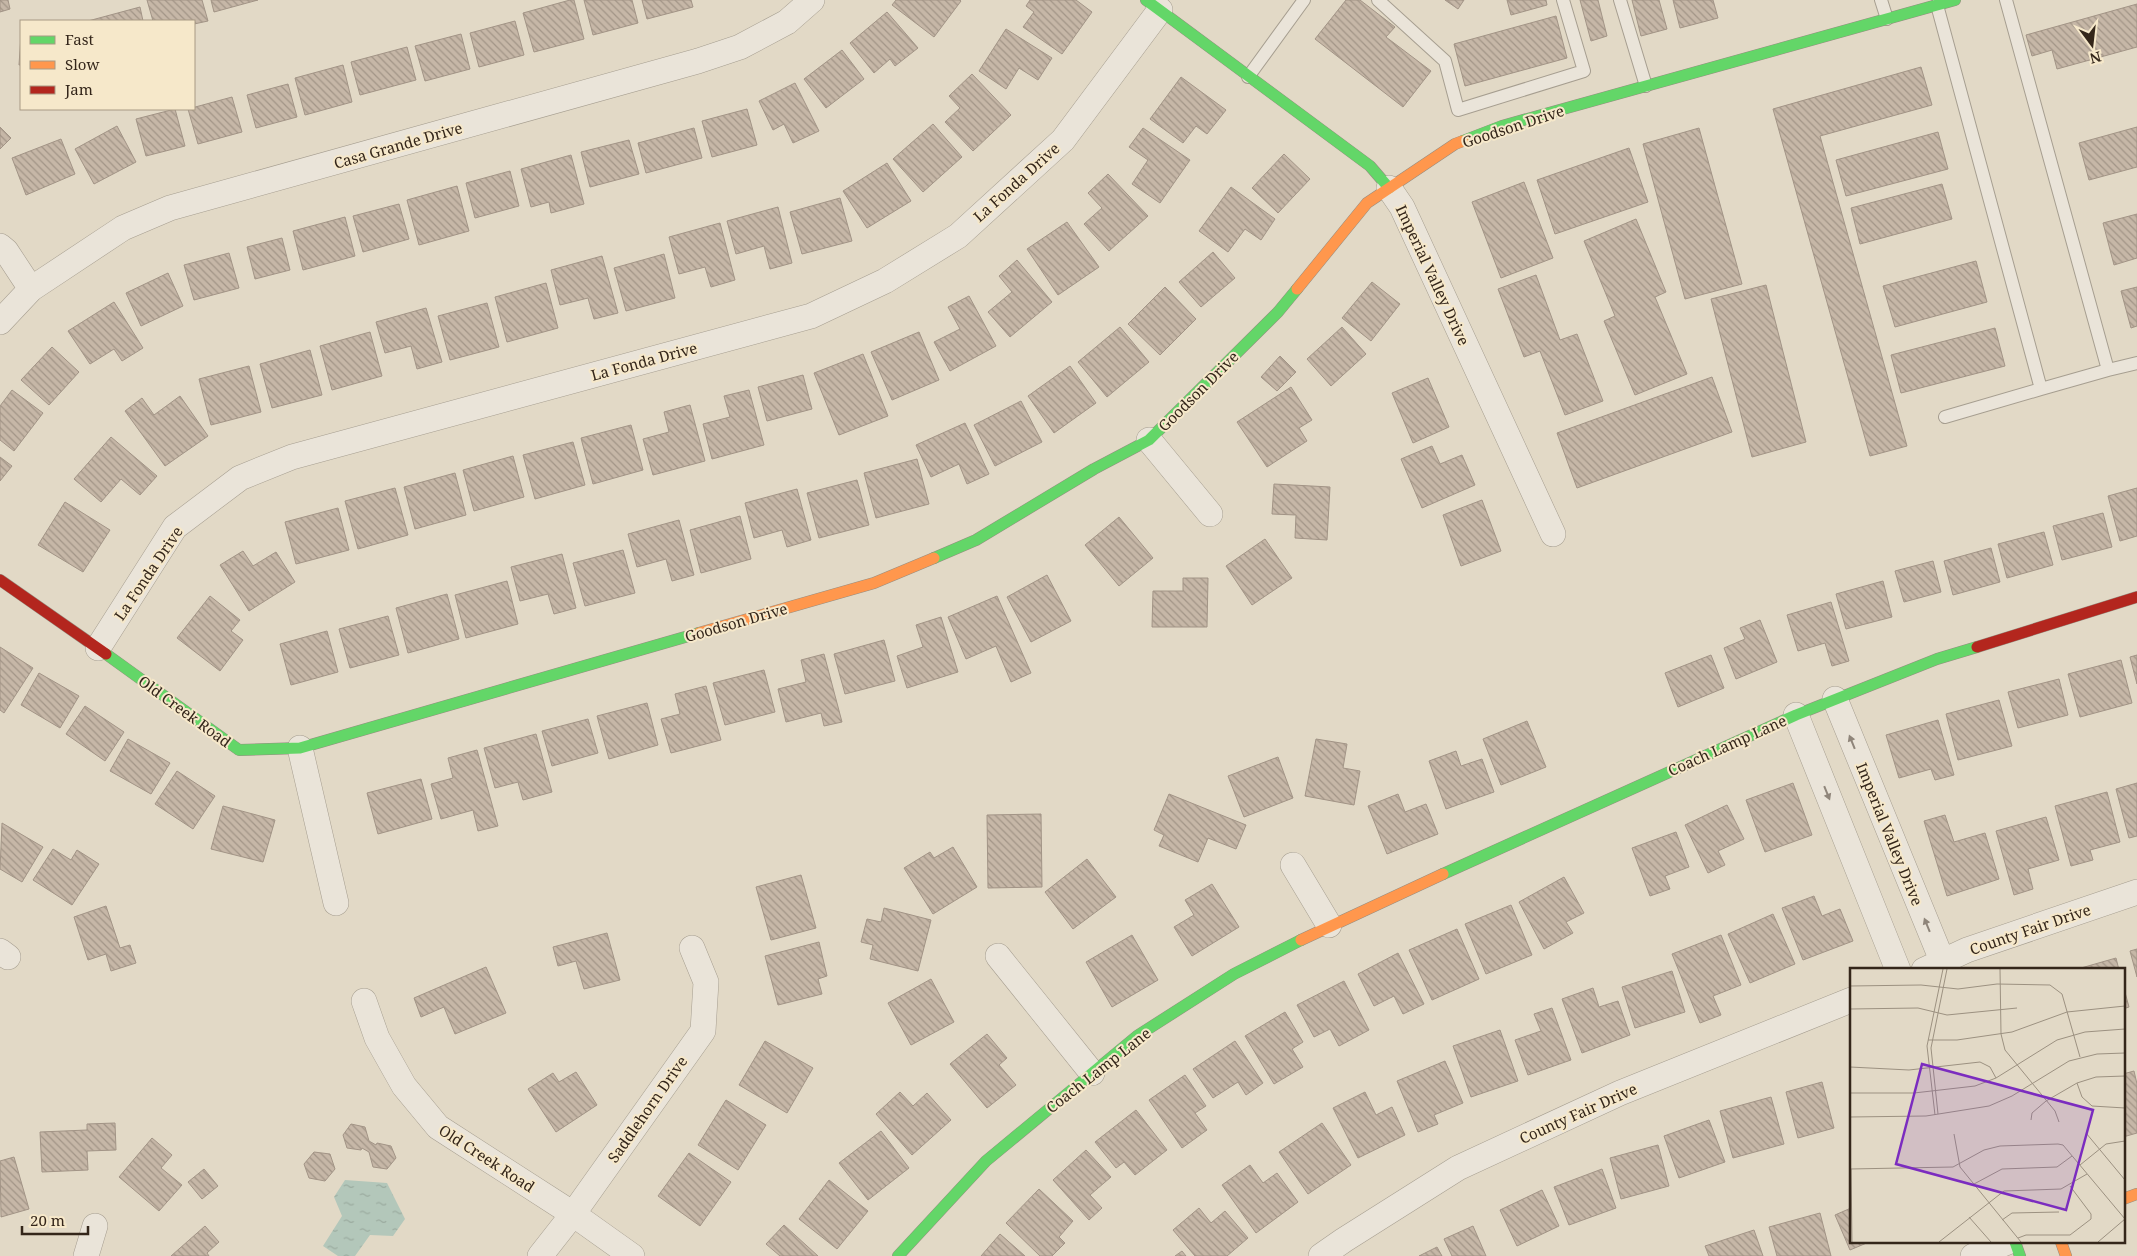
<svg xmlns="http://www.w3.org/2000/svg" width="2137" height="1256" viewBox="0 0 2137 1256" font-family="'Noto Serif',serif">
  <style>
    .water { fill: url(#water-ripples) }
    .building { fill: url(#building-back-hatch); stroke: #a29486 }
    .lines { fill: none; stroke-linecap: round; stroke-linejoin: round }
    .lane-casing { stroke: #a69e90; stroke-width: 14 }
    .street-casing { stroke: #a69e90; stroke-width: 26 }
    .fast-casing { stroke: #968d80; stroke-width: 12 }
    .slow-casing { stroke: #968d80; stroke-width: 12 }
    .jam-casing { stroke: #968d80; stroke-width: 12 }
    .lane { stroke: #eae4d9; stroke-width: 12 }
    .street { stroke: #eae4d9; stroke-width: 25 }
    .fast { stroke: #63d668; stroke-width: 11 }
    .slow { stroke: #ff974d; stroke-width: 11 }
    .jam { stroke: #b3261e; stroke-width: 11 }
    .oneway { fill: #8f857a }
    .labels { text-anchor: middle; dominant-baseline: central; stroke-width: 4; stroke-linejoin: round; paint-order: stroke }
    .street-label { font-size: 15px; fill: #34261a; stroke: #f6e8ca }
    .inset-road { fill: none; stroke: #9c9181; stroke-width: 1 }
    .view { fill: #7b2cbf; fill-opacity: 0.15; stroke: #7b2cbf; stroke-width: 2.5 }
    .inset-edge { fill: none; stroke: #34261a; stroke-width: 2.5 }
  </style>
  <defs>
    <pattern id="water-ripples" width="26" height="14" patternUnits="userSpaceOnUse" patternTransform="scale(1.25)"><rect width="26" height="14" fill="#b3c7ba"/><path d="M2 4q2-2 4 0t4 0M15 11q2-2 4 0t4 0" fill="none" stroke="#9bab9f"/></pattern>
    <pattern id="building-back-hatch" width="6" height="6" patternUnits="userSpaceOnUse" patternTransform="scale(1.25)"><rect width="6" height="6" fill="#c6b7a7"/><path d="M-1 5l2 2M0 0l6 6M5-1l2 2" fill="none" stroke="#a29587"/></pattern>
  </defs>
  <rect width="100%" height="100%" fill="#e2d9c6"/>
  <!-- water -->
  <path class="water" d="M345 1180 387 1183 405 1219 393 1236 370 1235 355 1256H338L323 1246 342 1216 334 1197Z"/>
  <!-- building -->
  <path class="building" d="M0 0H8L10 9 0 12Z
    M147 0H202L208 21 194 24V21H153Z
    M211 0H258L214 12Z
    M570 0H574L584 39 534 52 523 13Z
    M584 0H632L638 23 593 35Z
    M642 0H691L693 7 647 19Z
    M896 0H960L961 1 934 37 892 5Z
    M1030 0H1076L1092 12 1062 54 1023 27 1034 12 1026 6Z
    M1346 0H1360L1395 27 1386 37 1431 71 1403 107 1315 39Z
    M1445 0H1464L1458 9Z
    M1507 0H1546L1547 5 1511 15Z
    M1580 0H1598L1607 36 1591 41Z
    M1632 0H1659L1667 29 1641 36Z
    M1673 0H1713L1718 18 1680 28Z
    M2137 4V47L2057 69 2052 50 2032 56 2026 35Z
    M140 7 143 21H88Z
    M887 12 918 48 895 66 890 59 874 73 850 43Z
    M1556 16 1567 58 1465 86 1454 44Z
    M515 21 524 55 479 67 470 33Z
    M1006 29 1052 58 1038 80 1019 68 1006 89 979 71Z
    M461 34 470 69 425 81 415 46Z
    M21 36V65H19Z
    M407 47 416 80 360 95 351 62Z
    M842 50 864 79 826 108 804 79Z
    M343 65 352 102 305 115 295 78Z
    M1921 67 1932 105 1820 136 1907 446 1870 456 1773 109Z
    M972 74 1011 115 973 151 945 122 960 108 949 96Z
    M1181 77 1226 110 1207 134 1196 126 1183 143 1150 119Z
    M795 83 819 131 793 143 784 124 773 130 759 101Z
    M288 84 297 117 256 128 247 95Z
    M232 97 242 132 198 144 188 109Z
    M175 109 185 146 146 156 136 119Z
    M747 109 757 145 712 157 702 121Z
    M933 124 962 157 923 192 893 159Z
    M117 126 136 162 94 184 75 149Z
    M0 127 11 138 0 149Z
    M2137 127V167L2089 180 2079 143Z
    M694 128 702 158 646 173 638 143Z
    M1143 128 1190 160 1160 203 1132 184 1148 160 1129 147Z
    M1699 128 1742 284 1685 299 1643 144Z
    M1938 132 1948 169 1846 196 1836 160Z
    M61 139 75 174 26 195 12 158Z
    M629 140 639 174 590 187 581 152Z
    M1629 148 1648 202 1555 234 1537 180Z
    M1284 154 1310 179 1278 213 1252 188Z
    M571 155 584 204 551 213 549 202 531 207 521 169Z
    M887 163 911 201 867 228 843 191Z
    M510 171 519 206 475 218 466 183Z
    M1108 174 1148 216 1109 251 1084 224 1102 208 1088 193Z
    M1524 182 1553 258 1501 278 1472 202Z
    M1942 184 1952 219 1860 244 1851 208Z
    M457 186 469 231 419 245 407 200Z
    M1231 187 1275 219 1261 240 1245 229 1228 252 1199 231Z
    M840 198 852 241 802 254 790 212Z
    M399 204 409 239 363 252 353 216Z
    M778 207 792 263 770 269 764 246 736 254 727 221Z
    M2137 214V258L2114 265 2103 223Z
    M345 217 355 256 303 270 293 231Z
    M1636 219 1666 292 1655 297 1687 374 1635 395 1604 321 1615 316 1584 241Z
    M1067 222 1099 267 1058 295 1027 249Z
    M720 223 735 280 711 287 705 267 679 274 669 237Z
    M282 238 290 270 255 279 247 247Z
    M1213 252 1235 278 1201 307 1179 282Z
    M229 253 239 288 194 300 184 265Z
    M664 254 675 298 626 311 614 268Z
    M602 256 618 313 594 319 588 298 560 305 551 270Z
    M1017 260 1052 302 1010 337 988 312 1012 292 999 276Z
    M1976 261 1987 302 1895 327 1883 286Z
    M168 273 183 306 141 326 126 293Z
    M1536 275 1560 340 1577 334 1603 401 1565 415 1540 351 1524 357 1498 289Z
    M1372 282 1400 304 1371 341 1342 318Z
    M546 283 558 328 507 342 495 297Z
    M1766 285 1806 442 1752 457 1711 299Z
    M1165 287 1196 319 1160 355 1128 324Z
    M2137 287V326L2131 328 2121 291Z
    M969 296 996 346 950 371 934 342 960 329 948 307Z
    M114 302 143 348 122 361 114 349 90 364 68 331Z
    M487 303 499 347 450 360 438 316Z
    M426 308 442 362 417 369 411 346 385 353 376 322Z
    M1120 327 1149 362 1107 397 1078 362Z
    M1342 327 1366 354 1331 386 1307 359Z
    M1995 328 2005 366 1901 393 1891 355Z
    M370 332 382 376 332 390 320 346Z
    M919 332 939 380 892 400 871 352Z
    M52 347 79 372 49 405 21 380Z
    M310 350 322 395 272 408 260 364Z
    M863 354 888 416 839 435 814 373Z
    M1280 356 1296 372 1277 391 1261 377Z
    M249 366 261 412 211 425 199 379Z
    M1070 366 1096 403 1054 433 1028 396Z
    M803 375 812 409 767 421 758 387Z
    M1712 377 1732 432 1577 488 1557 433Z
    M1428 378 1449 427 1413 443 1392 393Z
    M1291 387 1312 420 1299 428 1307 441 1267 467 1237 422Z
    M12 390 43 413 14 451 0 440V406Z
    M749 390 764 445 712 459 703 424 730 417 724 396Z
    M180 396 208 436 165 466 125 411 142 398 154 415Z
    M1021 401 1042 442 995 466 974 425Z
    M690 405 705 461 653 475 643 439 669 432 664 412Z
    M965 423 989 474 967 484 959 464 931 477 916 445Z
    M631 425 643 470 593 484 581 438Z
    M111 437 157 476 140 495 121 479 101 502 74 479Z
    M573 442 585 485 535 499 523 455Z
    M1432 446 1440 464 1462 455 1475 485 1422 508 1401 459Z
    M513 456 524 497 474 511 463 470Z
    M0 457 12 466 0 481Z
    M917 459 929 504 876 518 864 473Z
    M455 473 466 515 415 529 404 487Z
    M857 480 869 525 819 538 807 493Z
    M1274 484 1330 487 1327 540 1295 538 1296 515 1272 514Z
    M395 488 408 535 358 549 345 501Z
    M2137 488V536L2120 541 2108 496Z
    M797 489 811 540 787 547 782 530 754 538 745 503Z
    M1482 500 1501 551 1461 566 1443 515Z
    M65 502 110 530 83 572 38 545Z
    M338 508 349 550 296 564 285 522Z
    M2103 513 2112 547 2062 560 2053 526Z
    M740 516 751 559 701 573 690 530Z
    M1119 517 1153 558 1119 586 1085 545Z
    M679 520 694 575 672 581 666 559 637 567 628 534Z
    M2044 532 2053 565 2007 578 1998 544Z
    M1265 539 1292 578 1252 605 1226 566Z
    M1991 548 2000 582 1953 595 1944 561Z
    M623 550 635 593 585 606 573 563Z
    M243 551 253 566 276 552 295 582 249 611 220 565Z
    M562 554 576 608 554 614 548 594 520 601 511 567Z
    M1933 561 1941 592 1904 602 1895 571Z
    M1047 575 1071 621 1031 642 1007 597Z
    M1183 578H1208L1207 627H1152L1153 591H1183Z
    M507 581 518 624 466 638 455 595Z
    M1883 581 1892 617 1846 629 1836 594Z
    M447 594 459 639 408 653 396 608Z
    M210 596 240 620 231 631 243 640 220 671 177 638Z
    M997 596 1031 673 1011 682 996 646 966 659 948 617Z
    M1831 602 1849 661 1832 666 1825 643 1798 651 1787 615Z
    M388 616 399 655 350 668 339 629Z
    M941 617 958 672 907 688 897 656 923 647 916 625Z
    M1760 620 1777 662 1736 679 1724 648 1745 639 1740 628Z
    M327 631 338 672 291 685 280 644Z
    M884 640 895 681 845 694 834 654Z
    M0 647 33 668 4 713 0 710Z
    M824 654 842 722 824 726 821 713 786 722 778 689 806 682 801 660Z
    M1711 655 1724 688 1678 707 1665 673Z
    M2137 655V684L2130 657Z
    M2121 660 2132 703 2080 717 2068 674Z
    M764 670 775 712 725 725 713 683Z
    M39 673 79 696 60 728 21 705Z
    M2059 679 2068 715 2018 728 2008 692Z
    M706 686 721 740 671 753 661 719 680 714 675 694Z
    M1999 700 2012 746 1958 760 1946 714Z
    M647 703 658 745 609 759 597 716Z
    M85 706 124 732 105 761 66 734Z
    M588 719 598 753 552 766 542 731Z
    M1938 720 1954 775 1935 780 1931 769 1899 778 1886 735Z
    M1527 721 1546 767 1501 785 1483 739Z
    M536 734 552 792 523 800 518 782 495 788 484 748Z
    M128 739 170 763 151 794 110 771Z
    M1316 739 1347 744 1343 768 1360 771 1354 805 1305 796Z
    M477 750 498 826 478 831 473 810 441 819 431 784 453 778 448 758Z
    M1456 751 1461 766 1482 759 1494 792 1446 809 1429 761Z
    M1278 757 1293 798 1244 817 1228 776Z
    M177 771 215 796 193 829 155 804Z
    M421 779 432 819 378 834 367 793Z
    M1793 783 1812 835 1765 852 1746 800Z
    M2137 783V836L2129 838 2116 789Z
    M2107 792 2120 842 2090 850 2093 860 2071 866 2055 806Z
    M1169 794 1246 825 1236 849 1208 838 1198 862 1159 846 1164 835 1154 830Z
    M1398 794 1405 812 1426 804 1438 834 1387 854 1368 806Z
    M1727 805 1744 839 1718 851 1725 865 1708 873 1685 825Z
    M223 806 275 820 263 862 211 849Z
    M1041 814 1042 887 988 888 987 815Z
    M1945 815 1954 842 1985 833 1999 879 1947 896 1924 821Z
    M2046 817 2059 860 2028 869 2033 889 2014 895 1996 831Z
    M2 823 43 847 22 882 0 869Z
    M1676 832 1689 867 1665 876 1670 889 1650 896 1632 848Z
    M953 847 977 887 933 914 904 868 930 852 934 858Z
    M53 849 71 860 77 850 99 864 72 905 33 880Z
    M1087 859 1116 897 1073 929 1045 892Z
    M801 875 816 928 771 940 756 887Z
    M1564 877 1584 913 1566 922 1573 933 1544 949 1519 902Z
    M1212 884 1239 927 1192 956 1174 927 1194 915 1185 900Z
    M1814 896 1822 916 1840 909 1853 941 1803 960 1782 908Z
    M1511 905 1532 955 1486 974 1465 924Z
    M106 906 120 948 130 945 136 963 111 971 106 954 88 960 74 917Z
    M884 908 931 920 918 971 870 959 873 945 861 942 867 919 881 922Z
    M1773 914 1795 964 1750 983 1728 934Z
    M1457 929 1479 979 1432 1000 1409 950Z
    M607 933 620 980 584 989 576 961 558 966 553 947Z
    M1132 935 1158 980 1112 1007 1086 962Z
    M1721 935 1741 985 1713 996 1721 1015 1700 1023 1672 954Z
    M819 942 827 976 818 979 822 994 778 1005 765 956Z
    M2137 949V977L2130 951Z
    M1398 953 1424 1004 1403 1014 1394 996 1374 1006 1358 974Z
    M2116 958 2119 970H2074Z
    M486 967 506 1013 455 1034 444 1007 421 1017 414 998Z
    M1672 971 1685 1012 1635 1028 1622 987Z
    M931 979 954 1022 911 1045 888 1003Z
    M1344 981 1369 1030 1339 1046 1330 1029 1314 1037 1297 1005Z
    M2123 985 2129 1007 2123 1009Z
    M1593 988 1599 1007 1618 1001 1630 1035 1582 1053 1562 999Z
    M1552 1008 1571 1060 1528 1075 1515 1040 1541 1031 1534 1014Z
    M1285 1012 1303 1042 1292 1049 1303 1067 1274 1084 1245 1036Z
    M1500 1030 1518 1081 1471 1097 1453 1046Z
    M987 1034 1007 1058 999 1065 1016 1085 987 1108 950 1064Z
    M765 1041 813 1068 787 1113 739 1085Z
    M1235 1041 1263 1083 1246 1095 1238 1082 1213 1098 1193 1069Z
    M1445 1061 1463 1103 1434 1115 1438 1124 1418 1132 1397 1081Z
    M2134 1071 2137 1084V1133L2123 1137V1074Z
    M576 1072 597 1105 556 1132 528 1089 553 1073 559 1082Z
    M1185 1075 1206 1106 1195 1113 1207 1130 1182 1148 1149 1100Z
    M1822 1082 1834 1128 1798 1138 1786 1092Z
    M900 1092 913 1106 927 1093 951 1120 912 1155 876 1114Z
    M1365 1092 1376 1115 1392 1107 1405 1135 1358 1158 1333 1108Z
    M1771 1097 1784 1144 1733 1158 1720 1111Z
    M726 1100 766 1125 738 1170 698 1145Z
    M1136 1110 1167 1150 1135 1175 1124 1162 1116 1168 1095 1142Z
    M1709 1120 1725 1162 1679 1178 1664 1136Z
    M115 1123 116 1150 87 1151 88 1170 42 1172 40 1132 87 1130V1124Z
    M1322 1123 1351 1165 1308 1194 1279 1152Z
    M351 1124 365 1127 369 1141 376 1145 377 1143 391 1146 396 1158 387 1169 373 1167 369 1152 362 1148 361 1150 347 1148 343 1135Z
    M881 1131 909 1168 868 1200 839 1163Z
    M152 1138 172 1155 161 1168 182 1185 159 1211 119 1177Z
    M1658 1145 1669 1186 1621 1199 1610 1158Z
    M1086 1150 1111 1177 1090 1195 1102 1208 1089 1220 1053 1180Z
    M314 1152 330 1154 335 1169 325 1181 309 1178 304 1164Z
    M689 1153 731 1182 700 1226 658 1196Z
    M14 1157 29 1209 1 1217 0 1161Z
    M1250 1165 1263 1183 1277 1173 1298 1202 1256 1233 1222 1185Z
    M204 1169 218 1186 202 1199 188 1182Z
    M1602 1169 1616 1208 1569 1225 1554 1187Z
    M829 1180 868 1211 837 1249 799 1219Z
    M1039 1189 1073 1221 1059 1237 1065 1243 1052 1256H1040L1006 1223Z
    M1542 1190 1559 1226 1517 1246 1500 1210Z
    M1199 1208 1211 1223 1225 1211 1248 1238 1227 1256H1195L1173 1230Z
    M1851 1208V1242H1869L1850 1250 1835 1215Z
    M1820 1213 1831 1256H1777L1769 1227Z
    M784 1225 818 1256H780L766 1244Z
    M205 1226 219 1242 207 1253 209 1256H171Z
    M1473 1226 1486 1256H1452L1444 1239Z
    M1754 1230 1763 1256H1709L1705 1246Z
    M1000 1234 1025 1256H981Z
    M1437 1247 1442 1256H1419Z
    M1182 1251 1186 1256H1175Z"/>
  <g class="lines">
    <defs>
      <path id="lane" d="M1378 0 1445 61 1458 110 1584 71 1563 0
        M1620 0 1646 86
        M1881 0 1887 19
        M1937 5 2041 389 2108 370 2006 0
        M1248 77 1304 0
        M2108 370 2137 363
        M1945 417 2041 389"/>
      <path id="street" d="M1389 188 1402 207 1553 534
        M0 246 6 251 31 289
        M0 322 31 289 123 228 170 208 698 61 740 47 787 22 812 0
        M1149 440 1210 514
        M98 648 175 527 240 478 292 457 811 316 885 281 958 236 1063 140 1160 10
        M1835 699 1946 970
        M1796 715 1898 970
        M300 748 336 903
        M1293 865 1329 925
        M0 951 8 957
        M998 956 1092 1073
        M1924 970 1967 950 2137 892
        M364 1001 377 1038 404 1086 438 1127 573 1214 632 1256
        M86 1256 95 1226
        M540 1256 573 1214 703 1031 706 982 692 948
        M1321 1256 1344 1240 1458 1168 1620 1093 1851 1000
        M1973 1256 2008 1242"/>
      <path id="fast" d="M1146 0 1370 166 1389 188
        M1463 141 1502 126 1955 0
        M934 558 976 540 1094 469 1149 440 1278 312 1297 289
        M106 654 239 750 300 748 699 633
        M1443 874 1796 715 1937 659 1977 647
        M2015 1242 2020 1256
        M898 1256 986 1161 1137 1036 1234 974 1301 940"/>
      <path id="slow" d="M1297 289 1367 203 1455 144 1463 141
        M699 633 874 583 934 558
        M1301 940 1443 874
        M2123 1199 2137 1194
        M2061 1242 2066 1256"/>
      <path id="jam" d="M0 580 106 654
        M1977 647 2137 597"/>
    </defs>
    <!-- lane casing -->
    <use href="#lane" class="lane-casing"/>
    <!-- street casing -->
    <use href="#street" class="street-casing"/>
    <!-- fast casing -->
    <use href="#fast" class="fast-casing"/>
    <!-- slow casing -->
    <use href="#slow" class="slow-casing"/>
    <!-- jam casing -->
    <use href="#jam" class="jam-casing"/>
    <!-- lane -->
    <use href="#lane" class="lane"/>
    <!-- street -->
    <use href="#street" class="street"/>
    <!-- fast -->
    <use href="#fast" class="fast"/>
    <!-- slow -->
    <use href="#slow" class="slow"/>
    <!-- jam -->
    <use href="#jam" class="jam"/>
  </g>
  <!-- one-way arrows -->
  <defs><path id="oneway-solid" d="M-6-.8H1V-3.2L6.5 0L1 3.2V.8H-6Z" transform="scale(1.25)"/></defs>
  <g class="oneway">
    <use href="#oneway-solid" transform="translate(1852 742) rotate(-112)"/>
    <use href="#oneway-solid" transform="translate(1827 793) rotate(68)"/>
    <use href="#oneway-solid" transform="translate(1927 925) rotate(-112)"/>
  </g>
  <g class="labels">
    <!-- street labels -->
    <g class="street-label">
      <text transform="translate(1513 126) rotate(-18)">Goodson Drive</text>
      <text transform="translate(398 145) rotate(-16)">Casa Grande Drive</text>
      <text transform="translate(1016 182) rotate(-42)">La Fonda Drive</text>
      <text transform="translate(1433 275) rotate(65)">Imperial Valley Drive</text>
      <text transform="translate(644 361) rotate(-15)">La Fonda Drive</text>
      <text transform="translate(1198 391) rotate(-45)">Goodson Drive</text>
      <text transform="translate(148 573) rotate(-56)">La Fonda Drive</text>
      <text transform="translate(736 622) rotate(-16)">Goodson Drive</text>
      <text transform="translate(185 711) rotate(36)">Old Creek Road</text>
      <text transform="translate(1727 745) rotate(-24)">Coach Lamp Lane</text>
      <text transform="translate(1890 834) rotate(68)">Imperial Valley Drive</text>
      <text transform="translate(2030 929) rotate(-19)">County Fair Drive</text>
      <text transform="translate(1098 1070) rotate(-38)">Coach Lamp Lane</text>
      <text transform="translate(647 1109) rotate(-55)">Saddlehorn Drive</text>
      <text transform="translate(1578 1113) rotate(-24)">County Fair Drive</text>
      <text transform="translate(487 1158) rotate(33)">Old Creek Road</text>
    </g>
  </g>
  <!-- overview -->
  <g transform="translate(1850 968)">
    <rect width="275" height="275" fill="#e2d9c6"/>
    <path class="inset-road" d="M150 1 151 66 155 82 205 143 209 154M275 1V20M0 18 71 17 108 21 147 16 200 17 212 26 230 89M0 41 68 40 97 47 167 40M78 72H107L162 64 217 44 275 38M0 99 59 102 130 94 140 99 146 110M227 115 232 129 242 138 275 140M0 125H64L125 118 146 110 207 72 235 64 275 61M88 146 81 80 97 1M85 147 77 78 93 1M0 149 76 148 139 138 162 128 219 93 247 86 275 85M181 152 182 145 196 133 227 115 246 109 275 108M236 165 275 212M104 166 110 199 171 274M230 197 256 176 275 173M0 201 103 199 134 182 150 178 208 176 213 177 275 251M1 201 2 274M124 216 152 201 207 199 222 188M119 249 141 274M152 252 162 245 209 244M168 270 176 267H220L241 251V246L220 218M89 274 154 223 211 221 237 206M248 274 275 251"/>
    <path class="view" d="M72 96 243 142 216 242 46 196Z"/>
    <rect width="275" height="275" class="inset-edge"/>
  </g>
  <!-- legend -->
  <rect x="20" y="20" width="175" height="90" fill="#f6e8ca" stroke="#a89a84"/>
  <rect x="30" y="36" width="25" height="8" fill="#63d668" stroke="#a89a84"/>
  <text x="65" y="45" font-size="15" fill="#34261a">Fast</text>
  <rect x="30" y="61" width="25" height="8" fill="#ff974d" stroke="#a89a84"/>
  <text x="65" y="70" font-size="15" fill="#34261a">Slow</text>
  <rect x="30" y="86" width="25" height="8" fill="#b3261e" stroke="#a89a84"/>
  <text x="65" y="95" font-size="15" fill="#34261a">Jam</text>
  <!-- north arrow -->
  <g transform="translate(2092 45) rotate(165)" stroke="#f6e8ca" stroke-width="4" paint-order="stroke">
  <path d="M0-4L9 19L0 12L-9 19Z" fill="#34261a"/>
  <text y="-8" font-size="14" font-weight="bold" text-anchor="middle" fill="#34261a">N</text>
  </g>
  <!-- scale -->
  <path d="M22 1226v8h66v-8" fill="none" stroke="#34261a" stroke-width="2.5"/>
  <text x="30" y="1226" font-size="15" fill="#34261a" stroke="#f6e8ca" stroke-width="4" paint-order="stroke">20 m</text>
</svg>
